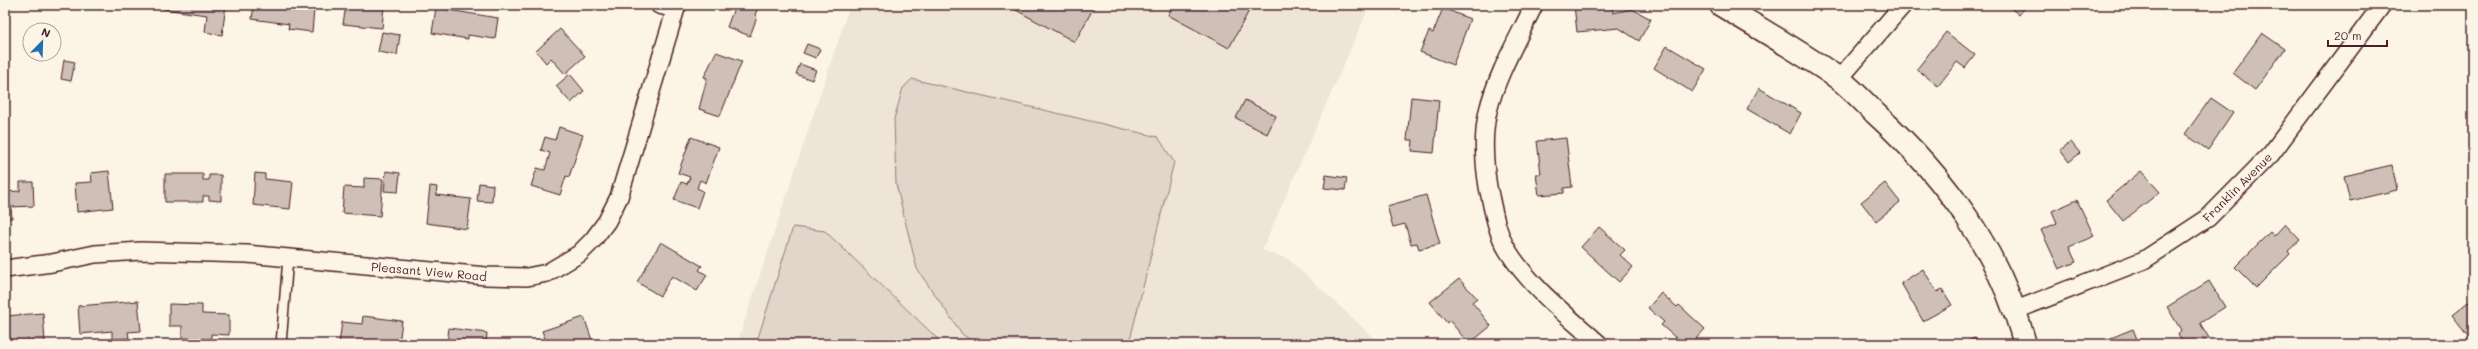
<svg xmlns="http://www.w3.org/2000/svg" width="2478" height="349" viewBox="0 0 2478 349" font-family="Mali,sans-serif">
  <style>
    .built { fill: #eee5d7 }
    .green { fill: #e2d5ca; stroke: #967a7a }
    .building { fill: #cfc0b7; stroke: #4a1f2b }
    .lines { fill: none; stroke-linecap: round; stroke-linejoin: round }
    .lane-casing { stroke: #4a1f2b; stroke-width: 12 }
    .street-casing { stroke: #4a1f2b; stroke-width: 20 }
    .secondary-casing { stroke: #4a1f2b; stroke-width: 25 }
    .lane { stroke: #fcf5e5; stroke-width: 9 }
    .street { stroke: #fcf5e5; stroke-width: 17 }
    .secondary { stroke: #fcf5e5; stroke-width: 22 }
    .labels { text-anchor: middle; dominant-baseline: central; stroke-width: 3; stroke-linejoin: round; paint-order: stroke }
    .street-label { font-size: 12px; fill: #4a1f2b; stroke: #fcf5e5 }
  </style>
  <rect width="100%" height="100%" fill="#fcf5e5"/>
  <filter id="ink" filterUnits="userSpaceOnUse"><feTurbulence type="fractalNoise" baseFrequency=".025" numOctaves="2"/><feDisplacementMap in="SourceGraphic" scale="8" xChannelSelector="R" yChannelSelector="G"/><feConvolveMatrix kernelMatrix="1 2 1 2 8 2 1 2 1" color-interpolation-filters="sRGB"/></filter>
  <g filter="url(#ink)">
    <!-- built -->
    <path class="built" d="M850 5H1370L1262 250 1288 259 1381 344H737Z"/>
    <!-- green -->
    <path class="green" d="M912 79 1158 137 1174 162 1129 344H976L962 334 917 269 896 184 894 119 903 88Z
      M793 227 825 231 940 341V344H756Z"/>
    <!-- building -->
    <path class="building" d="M163 5H226L222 35 205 32 207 15 163 9Z
      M254 5H291V7L314 10 312 32 288 29 289 24 252 19Z
      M346 5H384L382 28 343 24Z
      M738 5H759L755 15 757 17 750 36 727 27 734 8 737 9Z
      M1016 5H1095L1075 42 1014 9Z
      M1173 5H1252L1229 48 1168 15Z
      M1574 5H1612L1613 13 1632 9 1651 19 1639 41 1619 28 1577 32Z
      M2007 5H2027L2019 15Z
      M436 8 498 18 495 39 468 35V39L432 33Z
      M1443 8 1470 19 1453 65 1420 52 1429 31 1433 33Z
      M560 29 585 56 565 74 551 58 546 63 536 51Z
      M382 32 400 35 397 55 378 52Z
      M1946 32 1975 55 1965 68 1957 62 1938 86 1917 69Z
      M2262 33 2285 49 2255 90 2233 73Z
      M807 44 820 49 816 58 803 53Z
      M1667 46 1706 69 1692 92 1654 68Z
      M716 52 742 61 720 116 699 109 707 78 704 77Z
      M64 60 75 62 71 81 61 79Z
      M800 64 816 70 812 80 796 74Z
      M570 74 584 91 571 103 556 86Z
      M1759 88 1801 113 1790 134 1747 109Z
      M1411 97 1439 100 1434 153 1412 151 1413 140H1407Z
      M2211 98 2233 113 2208 150 2185 134Z
      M1245 100 1276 116 1267 134 1236 118Z
      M559 127 583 135 569 177 566 176 560 195 531 186 537 168 545 170 550 153 541 150 545 137 555 140Z
      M691 137 719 147 706 183 700 180 697 188 703 191 697 208 674 200 681 182 687 184 690 177 678 173Z
      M1566 138 1572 187 1564 188V193L1539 195 1536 174H1541L1537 141Z
      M2071 142 2080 153 2069 162 2060 150Z
      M2392 165 2397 190 2350 201 2344 176Z
      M109 171 113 208 77 212 75 183 92 182 91 173Z
      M386 171 400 173 398 192 384 191Z
      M2141 171 2160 192 2123 221 2106 200Z
      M255 173 265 174V179L293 182 290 209 253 205Z
      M165 174H203V180H209V175H221V201L209 200V196H203V202H165Z
      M1326 175 1347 178 1345 190 1324 188Z
      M364 178 383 179 380 216 342 213 344 187 364 188Z
      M20 182H33L34 206 11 207 12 218H5V192L20 191Z
      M479 183 493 185 492 202 477 201Z
      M1885 183 1900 202 1876 221 1861 202Z
      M430 186 437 187 436 195 471 199 467 229 426 223Z
      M1426 195 1440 244 1419 249 1417 243 1411 244 1405 224 1393 227 1387 206Z
      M2077 200 2094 236 2069 247 2076 262 2059 269 2041 230 2057 223 2052 211Z
      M2285 224 2300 240 2288 251 2290 254 2256 288 2235 267 2270 232 2274 236Z
      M1599 227 1625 250 1620 255 1633 267 1619 282 1581 247Z
      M661 242 702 266 699 270 707 275 697 291 672 276 660 296 637 282Z
      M1923 269 1937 292 1942 289 1952 305 1923 321 1901 283Z
      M1459 279 1477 298 1472 302 1491 326 1469 344 1449 320 1447 323 1430 302Z
      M2209 281 2225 307 2200 323 2209 338 2198 344H2184L2178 335 2181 330 2167 307Z
      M1661 293 1677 307 1679 305 1705 329 1691 344H1683L1661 325 1664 322 1648 308Z
      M2473 298V337L2471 339 2452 315Z
      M138 301 141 331 128 332 129 338 112 339V331L80 334 78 306Z
      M169 304 202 305V314L229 315V335L211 334V339L182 338V326H169Z
      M43 313 45 342 5 344V316Z
      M363 316 402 321 399 344H339L342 322 362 324Z
      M584 317 593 343 547 344 542 331Z
      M449 328 487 333 486 344H447Z
      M2133 329 2139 344H2096Z
      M1975 338 1977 344H1961Z"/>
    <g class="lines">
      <defs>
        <path id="lane" d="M281 344 288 258"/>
        <path id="street" d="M659 5 676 9
          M1534 5C1518 39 1497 74 1488 111 1482 136 1484 162 1488 187 1493 208 1496 232 1508 251 1531 288 1567 315 1599 344
          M1839 79 1903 5
          M5 269 52 263 95 254 141 251 247 254 486 276 527 277 547 273 579 254 593 240 607 221 619 197 677 5
          M2016 310 2144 260 2208 218 2271 154 2382 5"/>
        <path id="secondary" d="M1721 5C1760 29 1801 52 1839 79 1852 89 1864 102 1876 114 1946 178 2000 251 2025 344"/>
      </defs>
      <!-- lane casing -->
      <use href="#lane" class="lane-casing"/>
      <!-- street casing -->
      <use href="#street" class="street-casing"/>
      <!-- secondary casing -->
      <use href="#secondary" class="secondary-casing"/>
      <!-- lane -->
      <use href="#lane" class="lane"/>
      <!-- street -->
      <use href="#street" class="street"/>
      <!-- secondary -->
      <use href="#secondary" class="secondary"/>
    </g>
  </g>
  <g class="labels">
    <!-- street labels -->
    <g class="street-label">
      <text transform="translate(2237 187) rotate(-45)">Franklin Avenue</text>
      <text transform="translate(429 271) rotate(5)">Pleasant View Road</text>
    </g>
  </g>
  <!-- margin -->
  <rect width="2478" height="349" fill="none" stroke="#fcf5e5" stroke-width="20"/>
  <rect x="10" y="10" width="2458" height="329" fill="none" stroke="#4a1f2b" stroke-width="1.5" filter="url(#ink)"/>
  <!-- north arrow -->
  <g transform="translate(42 42) rotate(23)"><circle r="19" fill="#fcf5e5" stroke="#b59f9b"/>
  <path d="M0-3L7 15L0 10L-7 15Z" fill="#1f6fb2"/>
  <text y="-6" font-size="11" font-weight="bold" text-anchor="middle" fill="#4a1f2b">N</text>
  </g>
  <!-- scale -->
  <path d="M2328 40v6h59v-6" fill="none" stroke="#4a1f2b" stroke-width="2"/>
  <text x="2334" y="40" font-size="12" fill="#4a1f2b" stroke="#fcf5e5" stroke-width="3" paint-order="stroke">20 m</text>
</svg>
